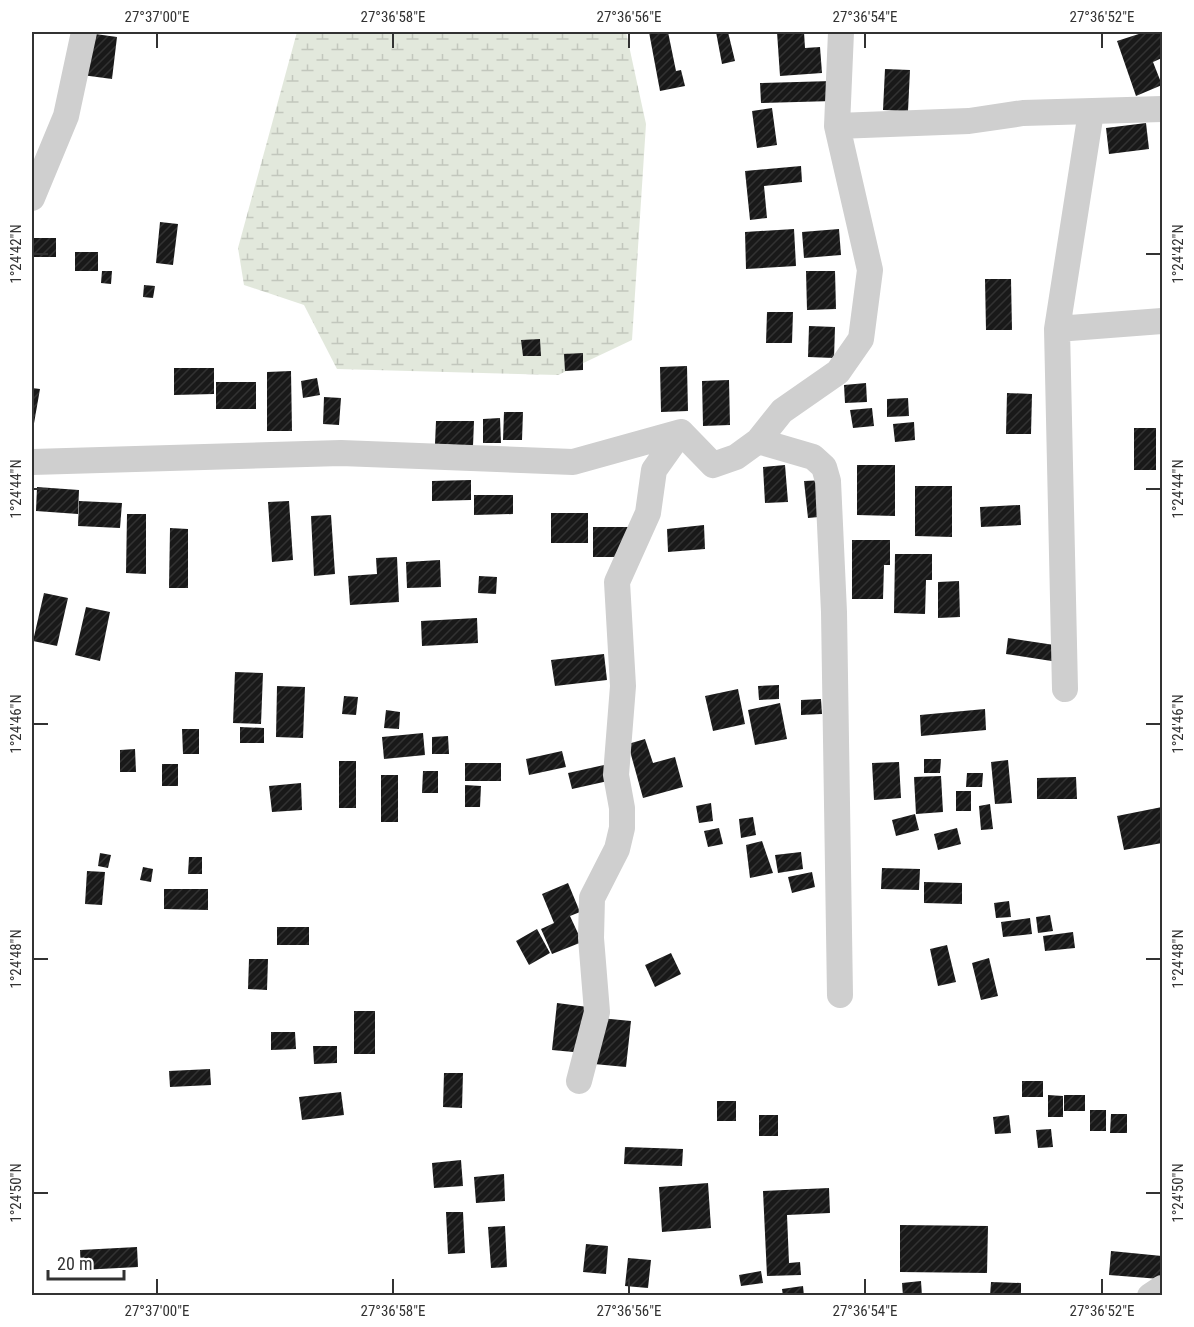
<svg xmlns="http://www.w3.org/2000/svg" width="1194" height="1327" viewBox="0 0 1194 1327" font-family="'Roboto Condensed',sans-serif">
  <style>
    .wetland { fill: url(#wetland-marsh) }
    .building { fill: url(#building-hatch) }
    .lines { fill: none; stroke-linecap: round; stroke-linejoin: round }
    .street { stroke: #cfcfcf; stroke-width: 26 }
    .ticks { fill: none; stroke: #323232; stroke-width: 2 }
    .neatline { fill: none; stroke: #323232; stroke-width: 2 }
    .ticks-label { font-size: 15px; text-anchor: middle; fill: #323232 }
  </style>
  <defs>
    <pattern id="wetland-marsh" width="20" height="14" patternUnits="userSpaceOnUse" patternTransform="scale(1.5)"><rect width="20" height="14" fill="#e2e8dc"/><path d="M1 5h8M5 5V1M11 12h8M15 12V8" fill="none" stroke="#c2c7bd"/></pattern>
    <pattern id="building-hatch" width="6" height="6" patternUnits="userSpaceOnUse" patternTransform="scale(1.5)"><rect width="6" height="6" fill="#191919"/><path d="M-1 1l2-2M0 6l6-6M5 7l2-2" fill="none" stroke="#323232"/></pattern>
  </defs>
  <rect width="100%" height="100%" fill="#fff"/>
  <!-- wetland -->
  <path class="wetland" d="M297 32H626L646 124 632 340 558 375 337 369 304 305 244 285 238 248Z"/>
  <!-- building -->
  <path class="building" d="M649 32H668L676 71 681 70 685 86 660 91Z
    M716 32H728L735 61 722 64Z
    M777 32H804L805 48 820 47 822 73 780 76Z
    M1145 32H1162V58L1153 62 1162 85 1136 96 1117 41Z
    M88 33 117 37 112 79 82 75Z
    M885 69 910 70 908 111 883 110Z
    M832 81 833 101 761 103 760 83Z
    M772 108 777 145 757 148 752 111Z
    M1146 123 1149 149 1109 154 1106 128Z
    M801 166 802 182 764 186 767 218 750 220 745 171Z
    M160 222 178 224 173 265 156 263Z
    M794 229 796 266 746 269 745 232Z
    M839 229 841 255 804 258 802 232Z
    M33 238H56V257H33Z
    M75 252H98V271H75Z
    M102 271H112L111 284 101 283Z
    M806 271H835L836 309 807 310Z
    M985 279H1011L1012 330H986Z
    M144 285 155 286 153 298 143 297Z
    M767 312H793L792 343H766Z
    M809 326 835 327 834 358 808 357Z
    M540 339 541 356H523L521 340Z
    M583 353V370L565 371 564 354Z
    M687 366 688 411 661 412 660 367Z
    M174 368H214V394L174 395Z
    M291 371 292 431H267V372Z
    M317 378 320 395 303 398 301 381Z
    M729 380 730 425 703 426 702 381Z
    M216 382H256V409H216Z
    M866 383 867 402 845 403 844 385Z
    M32 388 40 389 33 429H32Z
    M1007 393 1032 394 1031 434H1006Z
    M324 397 341 398 339 425 323 424Z
    M908 398 909 416 887 417V399Z
    M872 408 874 426 853 428 850 410Z
    M504 412H523L522 440H503Z
    M500 418 501 443H483V419Z
    M436 421H474L473 446 435 444Z
    M914 422 915 440 895 442 893 424Z
    M1134 428H1156V470H1134Z
    M785 465 788 502 765 503 763 467Z
    M857 465H895V516L857 515Z
    M471 480V500L432 501V481Z
    M827 480 830 516 808 518 804 481Z
    M915 486H952V537L915 536Z
    M37 487 79 490 78 514 36 511Z
    M474 495H513V514L474 515Z
    M79 501 122 503 120 528 78 526Z
    M289 501 293 560 272 562 268 502Z
    M1020 505 1021 525 981 527 980 507Z
    M551 513H588V543H551Z
    M127 514H146V574L126 573Z
    M331 515 335 574 314 576 311 516Z
    M704 525 705 549 668 552 667 529Z
    M593 527H630V557H593Z
    M170 528 188 529V588H169Z
    M852 540H890V565H884L883 599H852Z
    M895 554H932V580H926L925 614 894 613Z
    M397 557 399 602 350 605 348 576 377 574 376 558Z
    M440 560 441 587 407 588 406 562Z
    M479 576 497 577 496 594 478 593Z
    M959 581 960 617 938 618V582Z
    M44 593 68 598 57 646 33 641Z
    M86 607 110 612 100 661 75 655Z
    M477 618 478 643 422 646 421 621Z
    M1008 638 1061 646 1058 662 1006 654Z
    M604 654 607 680 555 686 551 660Z
    M235 672 263 673 261 724 233 723Z
    M779 685V699L759 700 758 686Z
    M277 686 305 687 303 738 276 737Z
    M738 689 745 724 713 731 705 696Z
    M344 696 358 697 356 715 342 714Z
    M821 699 822 714 801 715V700Z
    M780 703 787 739 755 745 748 710Z
    M985 709 986 730 921 736 920 715Z
    M386 710 400 712 399 729 384 728Z
    M240 727 264 728V743H240Z
    M182 729H199V754H183Z
    M423 733 425 755 384 759 382 737Z
    M448 736 449 754H432V737Z
    M645 739 653 763 675 757 683 787 643 798 628 744Z
    M135 749 136 772H120V750Z
    M562 751 566 767 529 775 526 759Z
    M924 759H941L940 773H924Z
    M1008 760 1012 803 995 804 991 762Z
    M339 761H356V808H339Z
    M899 762 901 798 874 800 872 763Z
    M465 763H501V781H465Z
    M162 764H178V786H162Z
    M604 765 608 781 572 789 568 773Z
    M423 771H438V793H422Z
    M967 773H983L982 787H966Z
    M381 775H398V822H381Z
    M941 776 943 812 916 814 914 777Z
    M1076 777 1077 799H1037V778Z
    M301 783 302 810 272 812 269 786Z
    M465 785 481 786 480 807H465Z
    M956 791H971V811H956Z
    M711 803 713 821 699 823 696 806Z
    M990 804 993 829 981 830 979 806Z
    M1162 807V843L1124 850 1117 816Z
    M915 814 919 830 896 836 892 820Z
    M753 817 756 835 741 838 739 819Z
    M719 828 723 844 708 847 704 831Z
    M957 828 961 844 938 850 934 834Z
    M762 841 773 873 750 878 746 845Z
    M801 852 803 869 778 873 775 855Z
    M100 853 111 855 108 868 98 866Z
    M189 857H202V874H188Z
    M143 867 153 869 151 882 140 880Z
    M882 868 920 869 919 890 881 889Z
    M87 871 105 872 102 905 85 904Z
    M812 872 815 887 792 893 788 877Z
    M924 882 962 883V904L924 903Z
    M568 883 580 912 570 916 582 942 552 954 541 929 554 923 542 894Z
    M164 889H208V910L164 909Z
    M1009 901 1011 917 996 918 994 903Z
    M1050 915 1053 931 1038 933 1036 917Z
    M1030 918 1032 934 1003 937 1001 922Z
    M277 927H309V945H277Z
    M537 929 550 953 529 965 516 941Z
    M1073 932 1075 948 1045 951 1043 936Z
    M947 945 956 982 938 986 930 949Z
    M671 953 681 974 655 987 645 965Z
    M989 958 998 996 981 1000 972 963Z
    M249 959H268L267 990 248 989Z
    M557 1003 588 1007 584 1053 552 1050Z
    M354 1011H375V1054H354Z
    M600 1018 631 1021 626 1067 594 1064Z
    M271 1032H295L296 1049 271 1050Z
    M313 1046H337V1063L314 1064Z
    M210 1069 211 1085 170 1087 169 1071Z
    M444 1073H463L462 1108 443 1107Z
    M1022 1081H1043V1097H1022Z
    M341 1092 344 1115 302 1120 299 1097Z
    M1048 1095 1063 1096V1117H1048Z
    M1064 1095H1085V1111H1064Z
    M717 1101H736V1121H717Z
    M1090 1110H1106V1131H1090Z
    M1111 1114H1127V1133H1110Z
    M759 1115H778V1136H759Z
    M1009 1115 1011 1133 995 1134 993 1117Z
    M1051 1129 1053 1147 1038 1148 1036 1130Z
    M625 1147 683 1149 682 1166 624 1164Z
    M461 1160 463 1186 434 1188 432 1163Z
    M504 1174 505 1201 476 1203 474 1177Z
    M708 1183 711 1228 662 1232 659 1187Z
    M829 1188 830 1213 787 1215 789 1263 800 1262 801 1275 767 1276 763 1191Z
    M446 1212H463L465 1253 448 1254Z
    M900 1225 988 1226 987 1273 900 1272Z
    M505 1226 507 1267 491 1268 488 1227Z
    M586 1244 608 1246 606 1274 583 1272Z
    M137 1247 138 1267 81 1270 80 1250Z
    M1111 1251 1162 1256 1160 1279 1109 1275Z
    M628 1258 651 1260 648 1288 625 1286Z
    M761 1271 763 1283 741 1286 739 1275Z
    M921 1281 922 1296H903L902 1283Z
    M991 1282 1021 1283V1296H990Z
    M803 1286 804 1296H783L782 1289Z"/>
  <g class="lines">
    <!-- street -->
    <path class="street" d="M837 126 969 121 1023 113 1162 109
      M32 198 66 116 84 32
      M1057 329 1162 321
      M758 441 813 457 824 467 828 481 834 612 840 995
      M32 462 341 453 573 462 681 432 713 465 736 457 758 441 782 411 838 372 861 339 870 270 837 126 841 32
      M1065 689 1057 329 1091 112
      M579 1081 597 1012 591 938 592 898 617 849 622 828V808L616 775 623 686 617 582 648 513 654 470 681 432
      M1150 1296 1162 1288"/>
  </g>
  <!-- ticks -->
  <path class="ticks" d="M157 33V48M393 33V48M629 33V48M865 33V48M1102 33V48M33 254H48M1146 254H1161M33 489H48M1146 489H1161M33 724H48M1146 724H1161M33 959H48M1146 959H1161M33 1193H48M1146 1193H1161M157 1279V1294M393 1279V1294M629 1279V1294M865 1279V1294M1102 1279V1294"/>
  <!-- border -->
  <rect width="1194" height="1327" fill="none" stroke="#ffffff" stroke-width="66"/>
  <!-- scale -->
  <path d="M48 1270v9h76v-9" fill="none" stroke="#323232" stroke-width="3"/>
  <text x="57" y="1270" font-size="18" fill="#323232" stroke="#ffffff" stroke-width="4.5" paint-order="stroke">20 m</text>
  <rect x="33" y="33" width="1128" height="1261" class="neatline"/>
  <g class="ticks-label">
    <text x="157" y="22">27°37'00"E</text>
    <text x="393" y="22">27°36'58"E</text>
    <text x="629" y="22">27°36'56"E</text>
    <text x="865" y="22">27°36'54"E</text>
    <text x="1102" y="22">27°36'52"E</text>
    <text transform="translate(1178 254) rotate(-90)" y="5">1°24'42"N</text>
    <text transform="translate(16 254) rotate(-90)" y="5">1°24'42"N</text>
    <text transform="translate(1178 489) rotate(-90)" y="5">1°24'44"N</text>
    <text transform="translate(16 489) rotate(-90)" y="5">1°24'44"N</text>
    <text transform="translate(1178 724) rotate(-90)" y="5">1°24'46"N</text>
    <text transform="translate(16 724) rotate(-90)" y="5">1°24'46"N</text>
    <text transform="translate(1178 959) rotate(-90)" y="5">1°24'48"N</text>
    <text transform="translate(16 959) rotate(-90)" y="5">1°24'48"N</text>
    <text transform="translate(1178 1193) rotate(-90)" y="5">1°24'50"N</text>
    <text transform="translate(16 1193) rotate(-90)" y="5">1°24'50"N</text>
    <text x="157" y="1316">27°37'00"E</text>
    <text x="393" y="1316">27°36'58"E</text>
    <text x="629" y="1316">27°36'56"E</text>
    <text x="865" y="1316">27°36'54"E</text>
    <text x="1102" y="1316">27°36'52"E</text>
  </g>
</svg>
